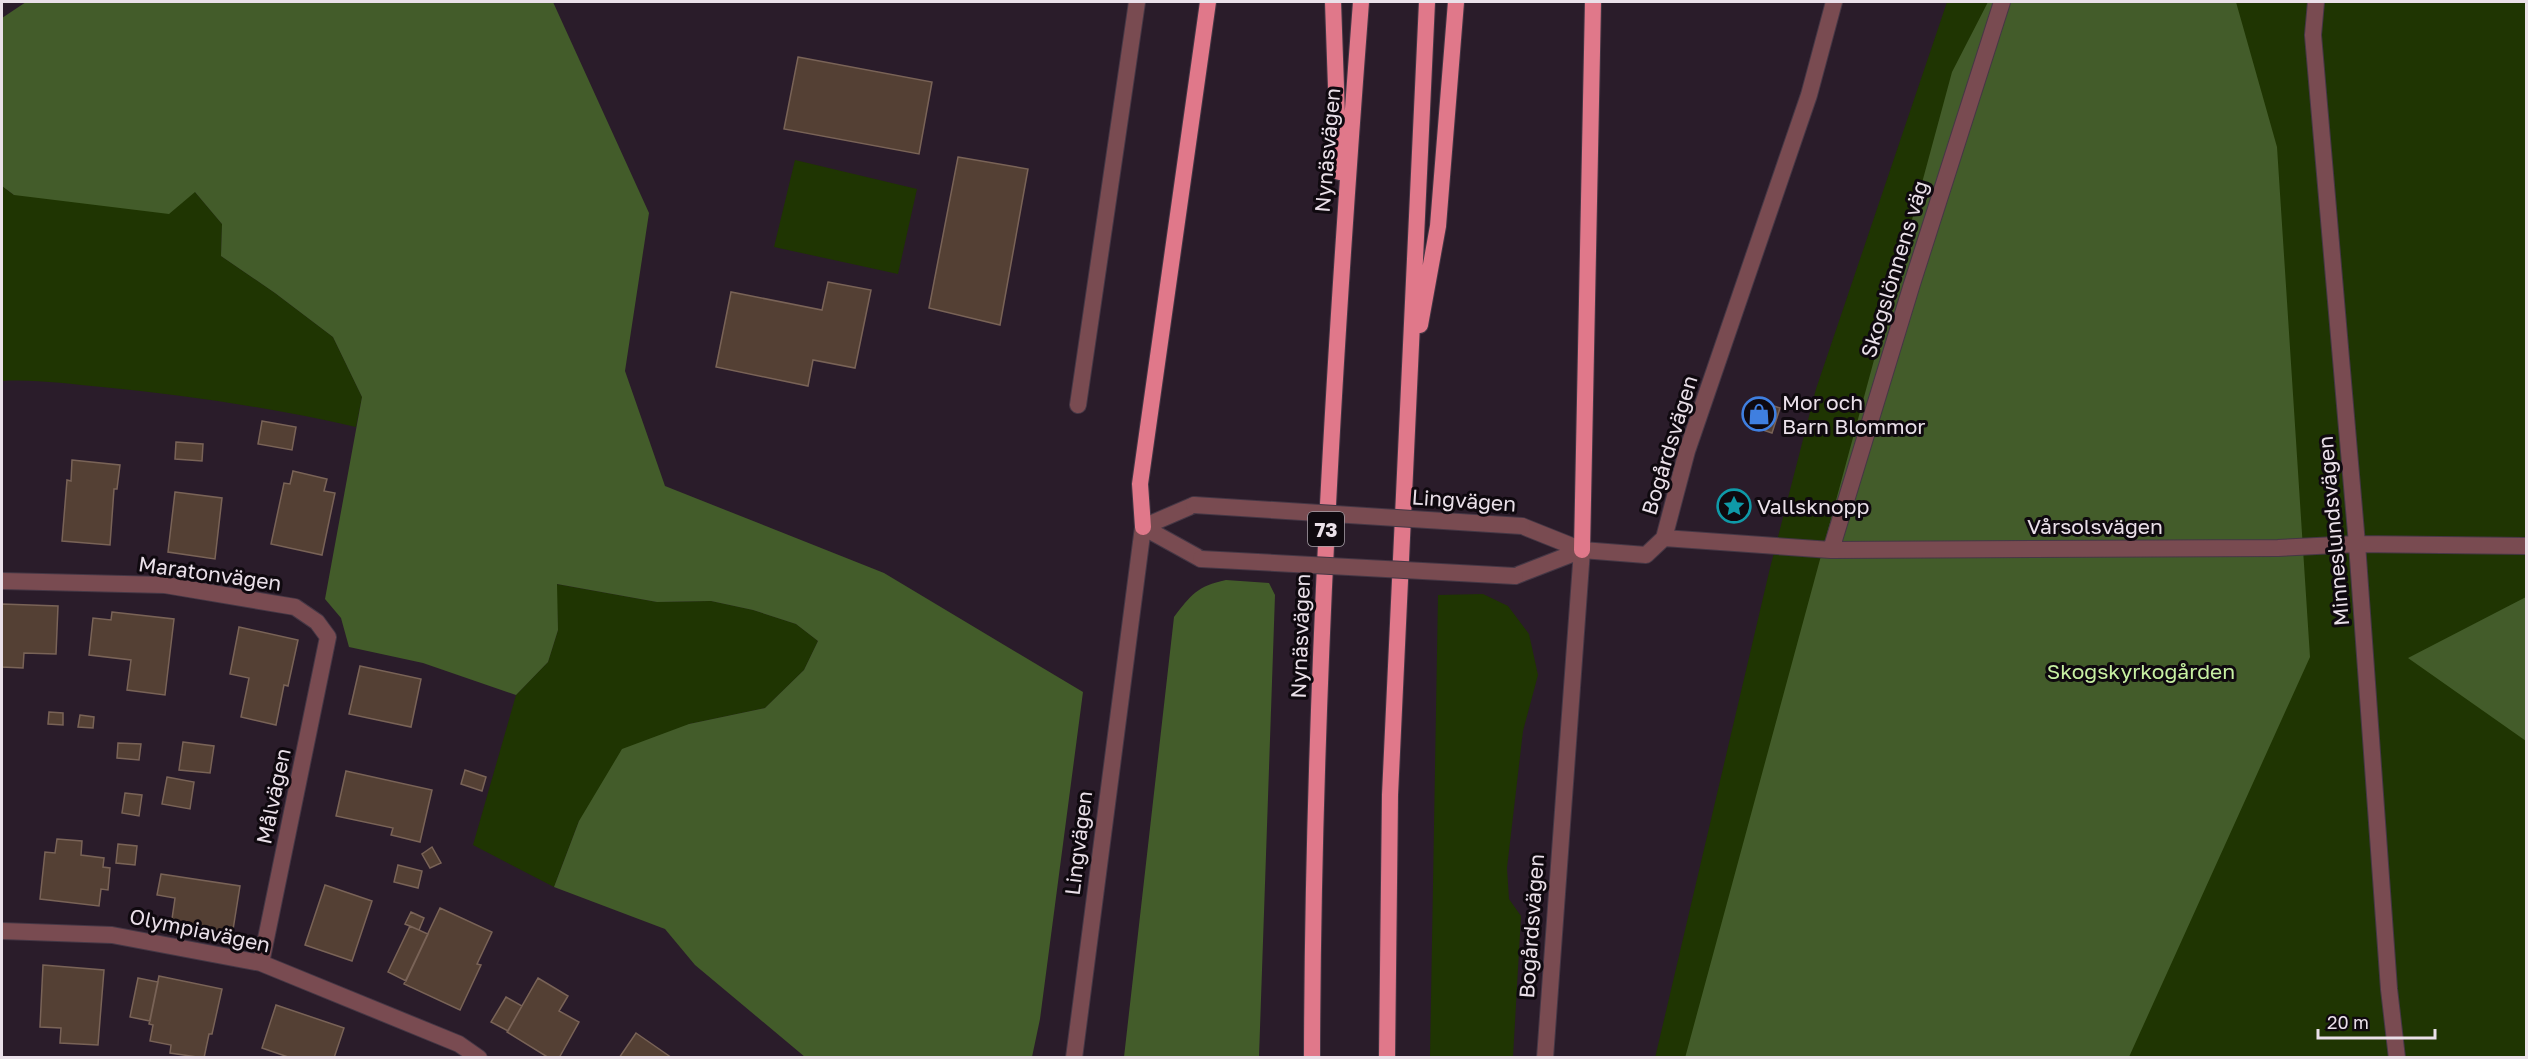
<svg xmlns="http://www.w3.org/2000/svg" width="2528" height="1059" viewBox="0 0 2528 1059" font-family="'Golos Text',sans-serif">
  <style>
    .green { fill: #1f3502 }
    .forest { fill: #435c2a }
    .building { fill: #544034; stroke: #796357; stroke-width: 1.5 }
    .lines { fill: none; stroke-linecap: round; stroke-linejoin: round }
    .service-casing { stroke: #453745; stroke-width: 18 }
    .minor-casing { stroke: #453745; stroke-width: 18 }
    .tertiary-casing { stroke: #453745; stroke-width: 18 }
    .trunk-casing { stroke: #453745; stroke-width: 18 }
    .service { stroke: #794b51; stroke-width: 16 }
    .minor { stroke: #794b51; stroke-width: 16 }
    .tertiary { stroke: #794b51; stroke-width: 16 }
    .trunk { stroke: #e0788a; stroke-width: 16 }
    .tertiary-bridge-casing { stroke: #453745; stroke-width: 18; stroke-linecap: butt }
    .tertiary-bridge { stroke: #794b51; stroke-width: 16 }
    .labels { text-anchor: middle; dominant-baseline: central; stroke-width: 6; stroke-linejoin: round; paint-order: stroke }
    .shield { fill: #0f090f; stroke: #a8a0a8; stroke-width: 1.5 }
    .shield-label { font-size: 20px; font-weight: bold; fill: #eae0e9 }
    .street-label { font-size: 21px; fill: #eae0e9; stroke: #0f090f }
    .poi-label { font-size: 21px; fill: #eae0e9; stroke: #0f090f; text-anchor: start }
    .park-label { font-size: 21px; fill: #c7f0a2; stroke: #0f090f }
  </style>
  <rect width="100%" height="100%" fill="#2a1c2a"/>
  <!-- green -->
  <path class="green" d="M1947 2H2526V1057L1655 1058 1770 568 1816 389Z
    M795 160 917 189 898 274 774 247Z
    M2 186 14 195 195 192 222 224 221 256 275 293 333 337 362 397 356 427C272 408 188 395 102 387 69 384 35 379 2 381Z
    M556 584 657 602 711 601 753 610 796 624 818 641 804 670 765 708 689 724 579 821 554 887 473 845 516 695 548 662 558 630Z
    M1483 594 1508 606 1529 634 1538 675 1523 731 1507 868 1509 899 1521 916 1513 1057H1430L1438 595Z"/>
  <!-- forest -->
  <path class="forest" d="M26 2H553L649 213 625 371 665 486 884 573 1083 692 1040 1019 1032 1057H805L695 965 665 929 554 887 579 821 622 749 689 724 765 708 804 670 818 641 796 624 753 610 711 601 657 602 557 584 558 630 548 662 516 695 423 663 349 647 341 618 325 599 362 397 333 337 275 293 221 256 222 224 195 192 169 214 14 195 2 186V18Z
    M1988 2H2236L2277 147 2310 657 2129 1057 1685 1058 1952 72Z
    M1226 580 1269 583 1275 595 1259 1057H1124L1174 617C1191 595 1197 586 1226 580Z
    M2526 597V741L2408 658Z"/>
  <!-- building -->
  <path class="building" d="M798 57 932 82 919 154 784 129Z
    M958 157 1028 169 1000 325 929 308Z
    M828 282 871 290 855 368 813 360 808 386 716 367 731 292 822 310Z
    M1759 401 1780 408 1772 433 1751 426Z
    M262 421 296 427 292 450 258 444Z
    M176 442 203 444 202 461 175 459Z
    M72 460 120 465 117 489H114L110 545 62 541 67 480 71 481Z
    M293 471 327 479 324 491 335 493 322 555 271 544 284 483 290 484Z
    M175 492 222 498 215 559 168 552Z
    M2 604 58 606 56 654 24 653 23 668 2 667Z
    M112 612 174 619 165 695 127 690 131 660 89 655 93 618 111 620Z
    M239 627 298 640 288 686 284 685 276 725 241 717 249 678 230 674Z
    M360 666 421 679 411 727 349 714Z
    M49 712 63 713V725L48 724Z
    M80 715 94 717 93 728 78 727Z
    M183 742 214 746 210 773 179 770Z
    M118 743 141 744 139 760 117 758Z
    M465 770 486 777 482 791 461 784Z
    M346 771 432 790 420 842 391 835 393 828 336 816Z
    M167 777 194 782 190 809 162 804Z
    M125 793 142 795 139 816 122 813Z
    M57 839 82 841 81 855 104 858 103 867 110 868 108 890 101 889 99 906 40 899 45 852 55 853Z
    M118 844 137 846 135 865 116 863Z
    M432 847 441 863 430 868 422 854Z
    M398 865 422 871 418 888 394 882Z
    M161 874 240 886 232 936 171 926 175 898 157 895Z
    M325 885 372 901 352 961 305 945Z
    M440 908 492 932 477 964 481 965 460 1010 404 984Z
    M411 912 424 918 419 930 405 924Z
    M410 926 428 934 406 981 388 972Z
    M43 965 104 970 98 1045 60 1043 61 1028 40 1027Z
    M159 976 222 989 212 1034H209L204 1058 170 1053 171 1045 150 1041 153 1025 149 1024Z
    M138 978 158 982 150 1021 130 1017Z
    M538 978 568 996 559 1011 579 1022 559 1058H549L507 1032Z
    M506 997 522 1006 508 1031 491 1022Z
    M276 1005 344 1028 334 1058H291L262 1048Z
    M636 1033 672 1058H619Z"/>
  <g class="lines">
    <defs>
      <path id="service" d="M1078 405 1137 2"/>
      <path id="minor" d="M2316 2 2313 35 2357 544 2389 989 2397 1058
        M1664 538 1831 550 2278 548 2357 544 2526 546
        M1582 550 1646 555 1664 538 1687 451 1809 95 1834 2
        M1831 550 1912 284 2002 2
        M2 581 165 585 295 607 317 622 328 637 261 963
        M2 931 112 935 261 963 459 1044 479 1058"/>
      <path id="tertiary" d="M1522 526 1582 550
        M1143 527 1201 559
        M1143 527 1194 505
        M1515 576 1582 550
        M1074 1058 1143 527
        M1545 1058 1582 550"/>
      <path id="trunk" d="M1333 2 1339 172
        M1420 325 1438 226 1456 2
        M1143 527 1140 484 1208 2
        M1582 550 1593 2
        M1312 1058C1313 705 1334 353 1361 2
        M1387 1058 1390 795 1427 2"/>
    </defs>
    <!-- service casing -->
    <use href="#service" class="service-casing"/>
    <!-- minor casing -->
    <use href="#minor" class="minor-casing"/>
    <!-- tertiary casing -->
    <use href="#tertiary" class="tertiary-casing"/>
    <!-- trunk casing -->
    <use href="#trunk" class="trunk-casing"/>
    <!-- service -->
    <use href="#service" class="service"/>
    <!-- minor -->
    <use href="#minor" class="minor"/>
    <!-- tertiary -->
    <use href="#tertiary" class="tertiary"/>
    <!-- trunk -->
    <use href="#trunk" class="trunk"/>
    <defs>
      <path id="tertiary-bridge" d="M1194 505 1522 526
        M1201 559 1515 576"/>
    </defs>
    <!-- tertiary-bridge casing -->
    <use href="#tertiary-bridge" class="tertiary-bridge-casing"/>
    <!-- tertiary-bridge -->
    <use href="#tertiary-bridge" class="tertiary-bridge"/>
  </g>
  <!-- icons -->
  <defs>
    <symbol id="shop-ring" viewBox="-11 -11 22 22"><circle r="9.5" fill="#0f090f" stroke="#3f7fe0" stroke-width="1.5"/><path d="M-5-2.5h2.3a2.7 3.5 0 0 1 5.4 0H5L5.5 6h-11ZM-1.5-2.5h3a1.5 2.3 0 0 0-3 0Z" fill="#3f7fe0"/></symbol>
    <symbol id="sight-ring" viewBox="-11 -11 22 22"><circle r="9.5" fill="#0f090f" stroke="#0f9aa8" stroke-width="1.5"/><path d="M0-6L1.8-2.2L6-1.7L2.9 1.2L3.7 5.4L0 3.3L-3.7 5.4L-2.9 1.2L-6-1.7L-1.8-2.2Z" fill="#0f9aa8"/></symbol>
  </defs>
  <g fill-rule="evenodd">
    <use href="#shop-ring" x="1740" y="395" width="38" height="38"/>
    <use href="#sight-ring" x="1715" y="487" width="38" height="38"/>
  </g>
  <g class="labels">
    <!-- shield labels -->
    <rect class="shield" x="1308" y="512" width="36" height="34" rx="4.5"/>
    <g class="shield-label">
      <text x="1326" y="529">73</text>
    </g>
    <!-- street labels -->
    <g class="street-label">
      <text transform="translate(1327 150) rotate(-85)">Nynäsvägen</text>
      <text transform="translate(1894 269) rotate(-73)">Skogslönnens väg</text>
      <text transform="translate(1669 445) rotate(-73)">Bogårdsvägen</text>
      <text transform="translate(1464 500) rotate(4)">Lingvägen</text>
      <text x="2095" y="526">Vårsolsvägen</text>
      <text transform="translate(2333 531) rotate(-95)">Minneslundsvägen</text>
      <text transform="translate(210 573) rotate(8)">Maratonvägen</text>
      <text transform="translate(1300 636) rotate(-88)">Nynäsvägen</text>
      <text transform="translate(273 796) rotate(-78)">Målvägen</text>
      <text transform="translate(1078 843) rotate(-83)">Lingvägen</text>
      <text transform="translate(1531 926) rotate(-86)">Bogårdsvägen</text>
      <text transform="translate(200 930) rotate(12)">Olympiavägen</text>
    </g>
    <!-- poi labels -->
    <g class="poi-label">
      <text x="1782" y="402">Mor och<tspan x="1782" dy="24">Barn Blommor</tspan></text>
      <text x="1757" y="506">Vallsknopp</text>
    </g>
    <!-- park labels -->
    <g class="park-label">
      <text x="2141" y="671">Skogskyrkogården</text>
    </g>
  </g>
  <!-- border -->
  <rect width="2528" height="1059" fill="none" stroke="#eae0e9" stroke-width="6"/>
  <!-- scale -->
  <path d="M2318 1029v9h117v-9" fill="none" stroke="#eae0e9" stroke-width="3"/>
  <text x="2327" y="1029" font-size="18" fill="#eae0e9" stroke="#0f090f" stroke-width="4.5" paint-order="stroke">20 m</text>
</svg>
